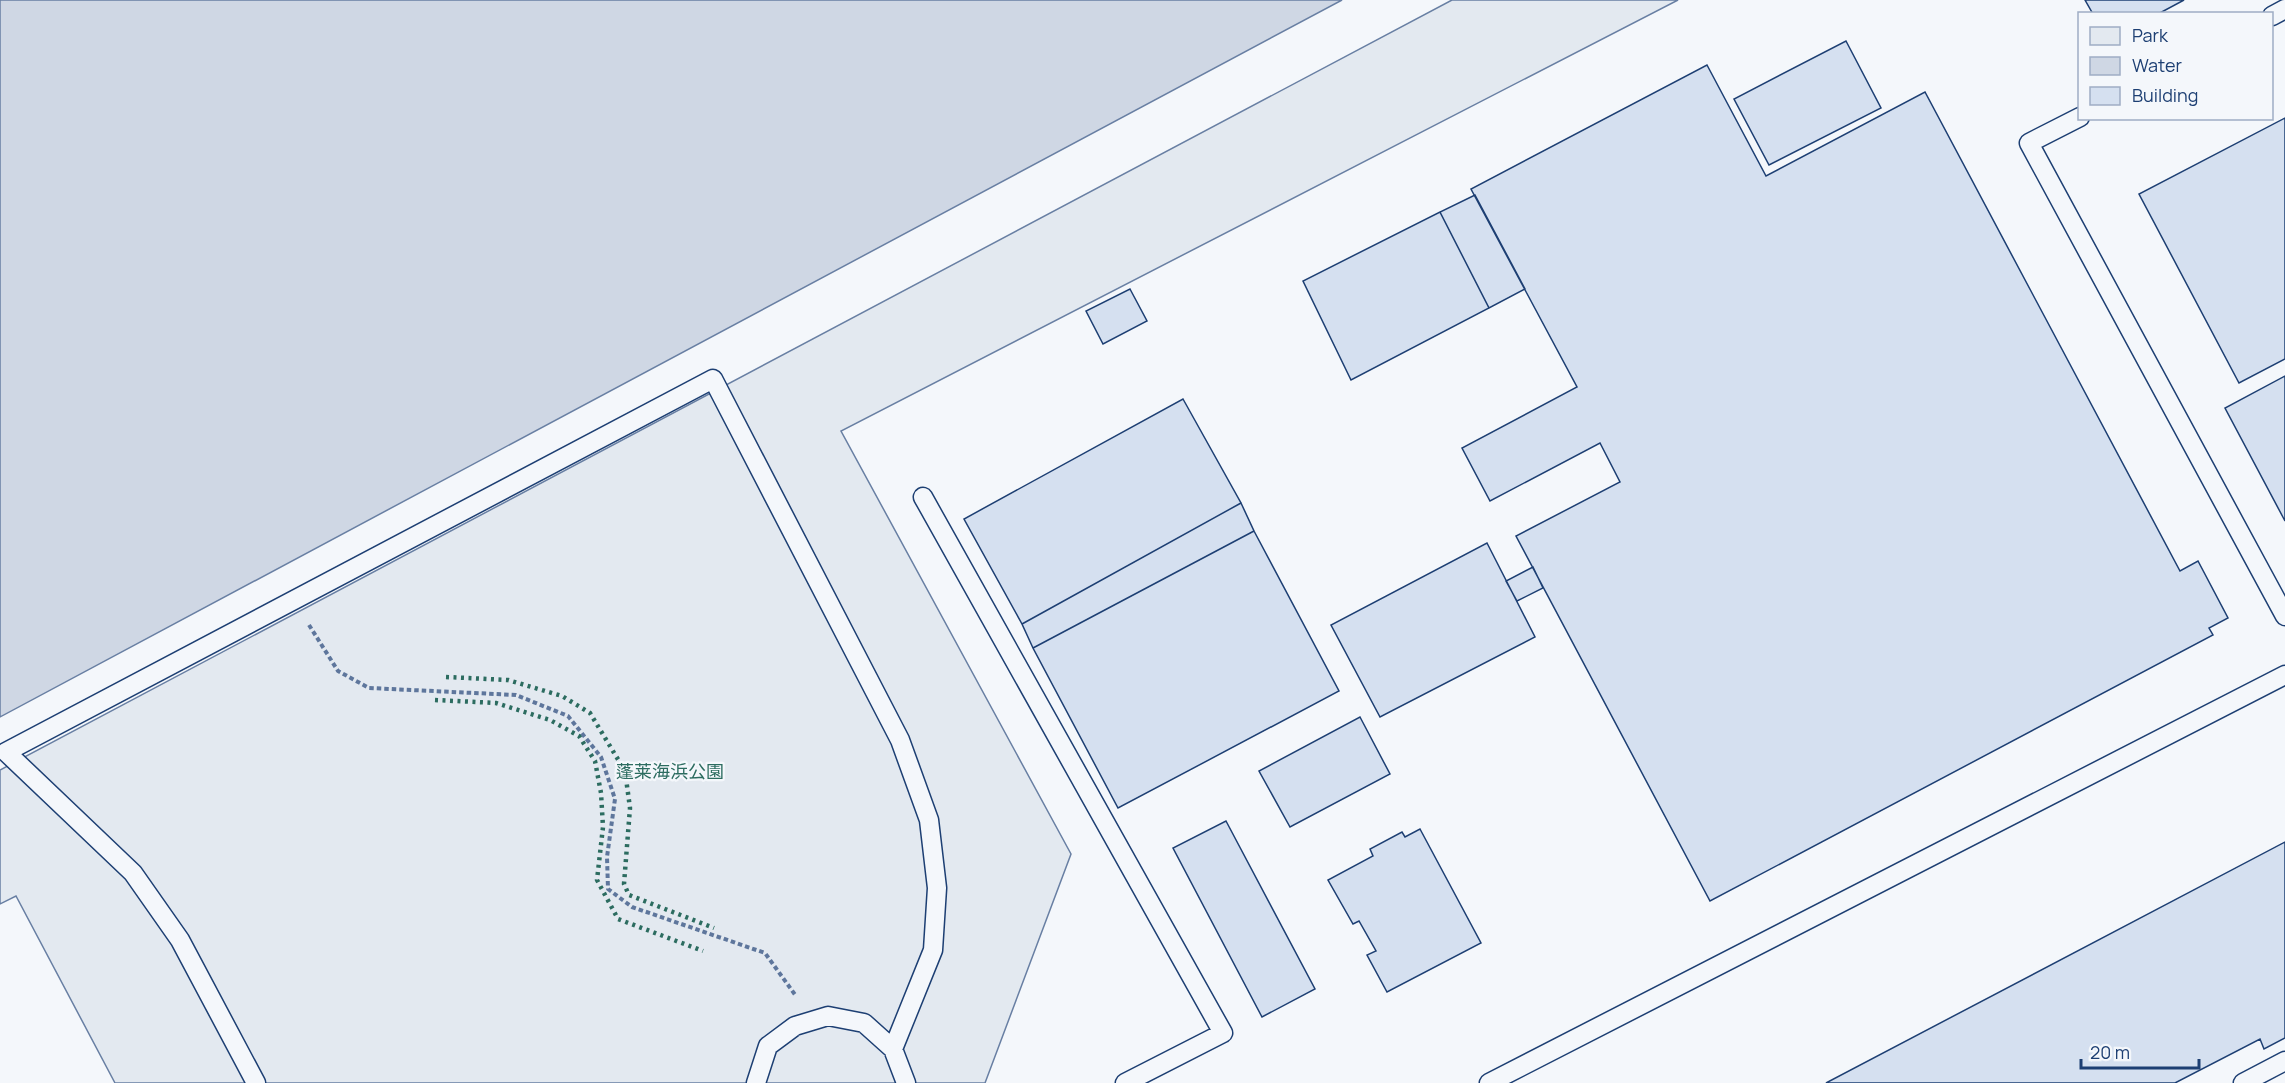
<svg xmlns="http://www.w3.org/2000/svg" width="2285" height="1083" viewBox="0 0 2285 1083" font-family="Manrope,'Noto Sans JP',sans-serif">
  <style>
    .green { fill: #e3e9f0; stroke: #687fa3; stroke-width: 1.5 }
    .water { fill: #cfd7e4; stroke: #687fa3; stroke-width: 1.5 }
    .building { fill: #d5e0f0; stroke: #1d3f73; stroke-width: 1.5 }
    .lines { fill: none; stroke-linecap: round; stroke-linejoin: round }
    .lane-casing { stroke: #1d3f73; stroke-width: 21 }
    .path { stroke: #5e769c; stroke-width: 4; stroke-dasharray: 4.5 3; stroke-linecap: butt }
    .lane { stroke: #f4f7fb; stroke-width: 18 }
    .hedge { stroke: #2c6c60; stroke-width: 4.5; stroke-dasharray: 3 4.5; stroke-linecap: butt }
    .labels { text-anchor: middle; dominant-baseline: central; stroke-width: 4.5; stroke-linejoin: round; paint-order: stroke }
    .park-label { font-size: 18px; fill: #2c6c60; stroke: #f4f7fb }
  </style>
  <rect width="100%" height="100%" fill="#f4f7fb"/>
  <!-- green -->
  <path class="green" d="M1452 0H1678L841 431 1071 854 985 1083H115L16 896 0 904V770Z"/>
  <!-- water -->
  <path class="water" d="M0 0H1342L0 717Z"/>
  <!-- building -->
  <path class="building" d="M2085 0H2184L2158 14H2093Z
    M1846 41 1881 108 1769 165 1734 99Z
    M1707 65 1766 176 1925 92 2180 571 2198 561 2228 618 2209 628 2213 635 1710 901 1516 536 1620 482 1600 443 1490 501 1462 448 1577 387 1471 189Z
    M2285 118V359L2239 383 2139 194Z
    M1475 195 1525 289 1489 308 1440 212Z
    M1440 212 1489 308 1351 380 1303 281Z
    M1130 289 1147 321 1103 344 1086 311Z
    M2285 376V521L2225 408Z
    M1183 399 1241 503 1022 624 964 519Z
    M1241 503 1254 531 1033 648 1022 624Z
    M1254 531 1339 691 1118 808 1033 648Z
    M1487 543 1535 637 1380 717 1331 625Z
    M1533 567 1543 588 1517 601 1506 581Z
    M1360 717 1390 774 1290 827 1259 771Z
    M1226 821 1315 989 1262 1017 1173 848Z
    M1420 829 1481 943 1387 992 1367 955 1376 951 1359 921 1353 924 1328 880 1373 856 1370 849 1402 832 1405 837Z
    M2285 842V1038L2264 1049 2260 1039 2175 1083H1826Z"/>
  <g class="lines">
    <defs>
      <path id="lane" d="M2272 16 2285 9
        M2080 117 2029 143 2285 616
        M923 497 1223 1033 1125 1083
        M256 1083 180 940 133 873 6 752 713 379 900 740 929 820 937 888 933 950 893 1049
        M756 1083 768 1046 795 1026 828 1016 864 1023 893 1049 906 1083
        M1489 1083 2285 675
        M2243 1083 2285 1061"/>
    </defs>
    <!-- lane casing -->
    <use href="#lane" class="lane-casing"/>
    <!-- path -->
    <path class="path" d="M309 625 338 671 369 688 516 695 568 716 601 757 615 799 607 857 608 889 632 907 765 953 796 996"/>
    <!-- lane -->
    <use href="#lane" class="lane"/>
    <!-- hedge -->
    <path class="hedge" d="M446 677 508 680 562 696 590 713 625 771 630 808 624 884 629 895 714 928
      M435 700 496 703 550 720 579 736 595 761 601 793 603 827 597 880 618 919 703 951"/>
  </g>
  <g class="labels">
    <!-- park labels -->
    <g class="park-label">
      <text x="670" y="771">蓬莱海浜公園</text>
    </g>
  </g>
  <!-- legend -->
  <rect x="2078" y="12" width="195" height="108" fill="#f4f7fb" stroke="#9eadc5" stroke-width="1.5"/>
  <rect x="2090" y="27" width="30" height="18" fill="#e3e9f0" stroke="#9eadc5" stroke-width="1.5"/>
  <text x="2132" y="42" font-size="18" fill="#1d3f73">Park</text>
  <rect x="2090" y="57" width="30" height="18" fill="#cfd7e4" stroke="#9eadc5" stroke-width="1.5"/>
  <text x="2132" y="72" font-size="18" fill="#1d3f73">Water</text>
  <rect x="2090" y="87" width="30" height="18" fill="#d5e0f0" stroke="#9eadc5" stroke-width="1.5"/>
  <text x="2132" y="102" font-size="18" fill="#1d3f73">Building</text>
  <!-- scale -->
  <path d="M2081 1059v9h118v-9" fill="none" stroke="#1d3f73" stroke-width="3"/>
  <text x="2090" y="1059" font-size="18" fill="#1d3f73" stroke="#f4f7fb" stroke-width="4.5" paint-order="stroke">20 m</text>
</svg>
